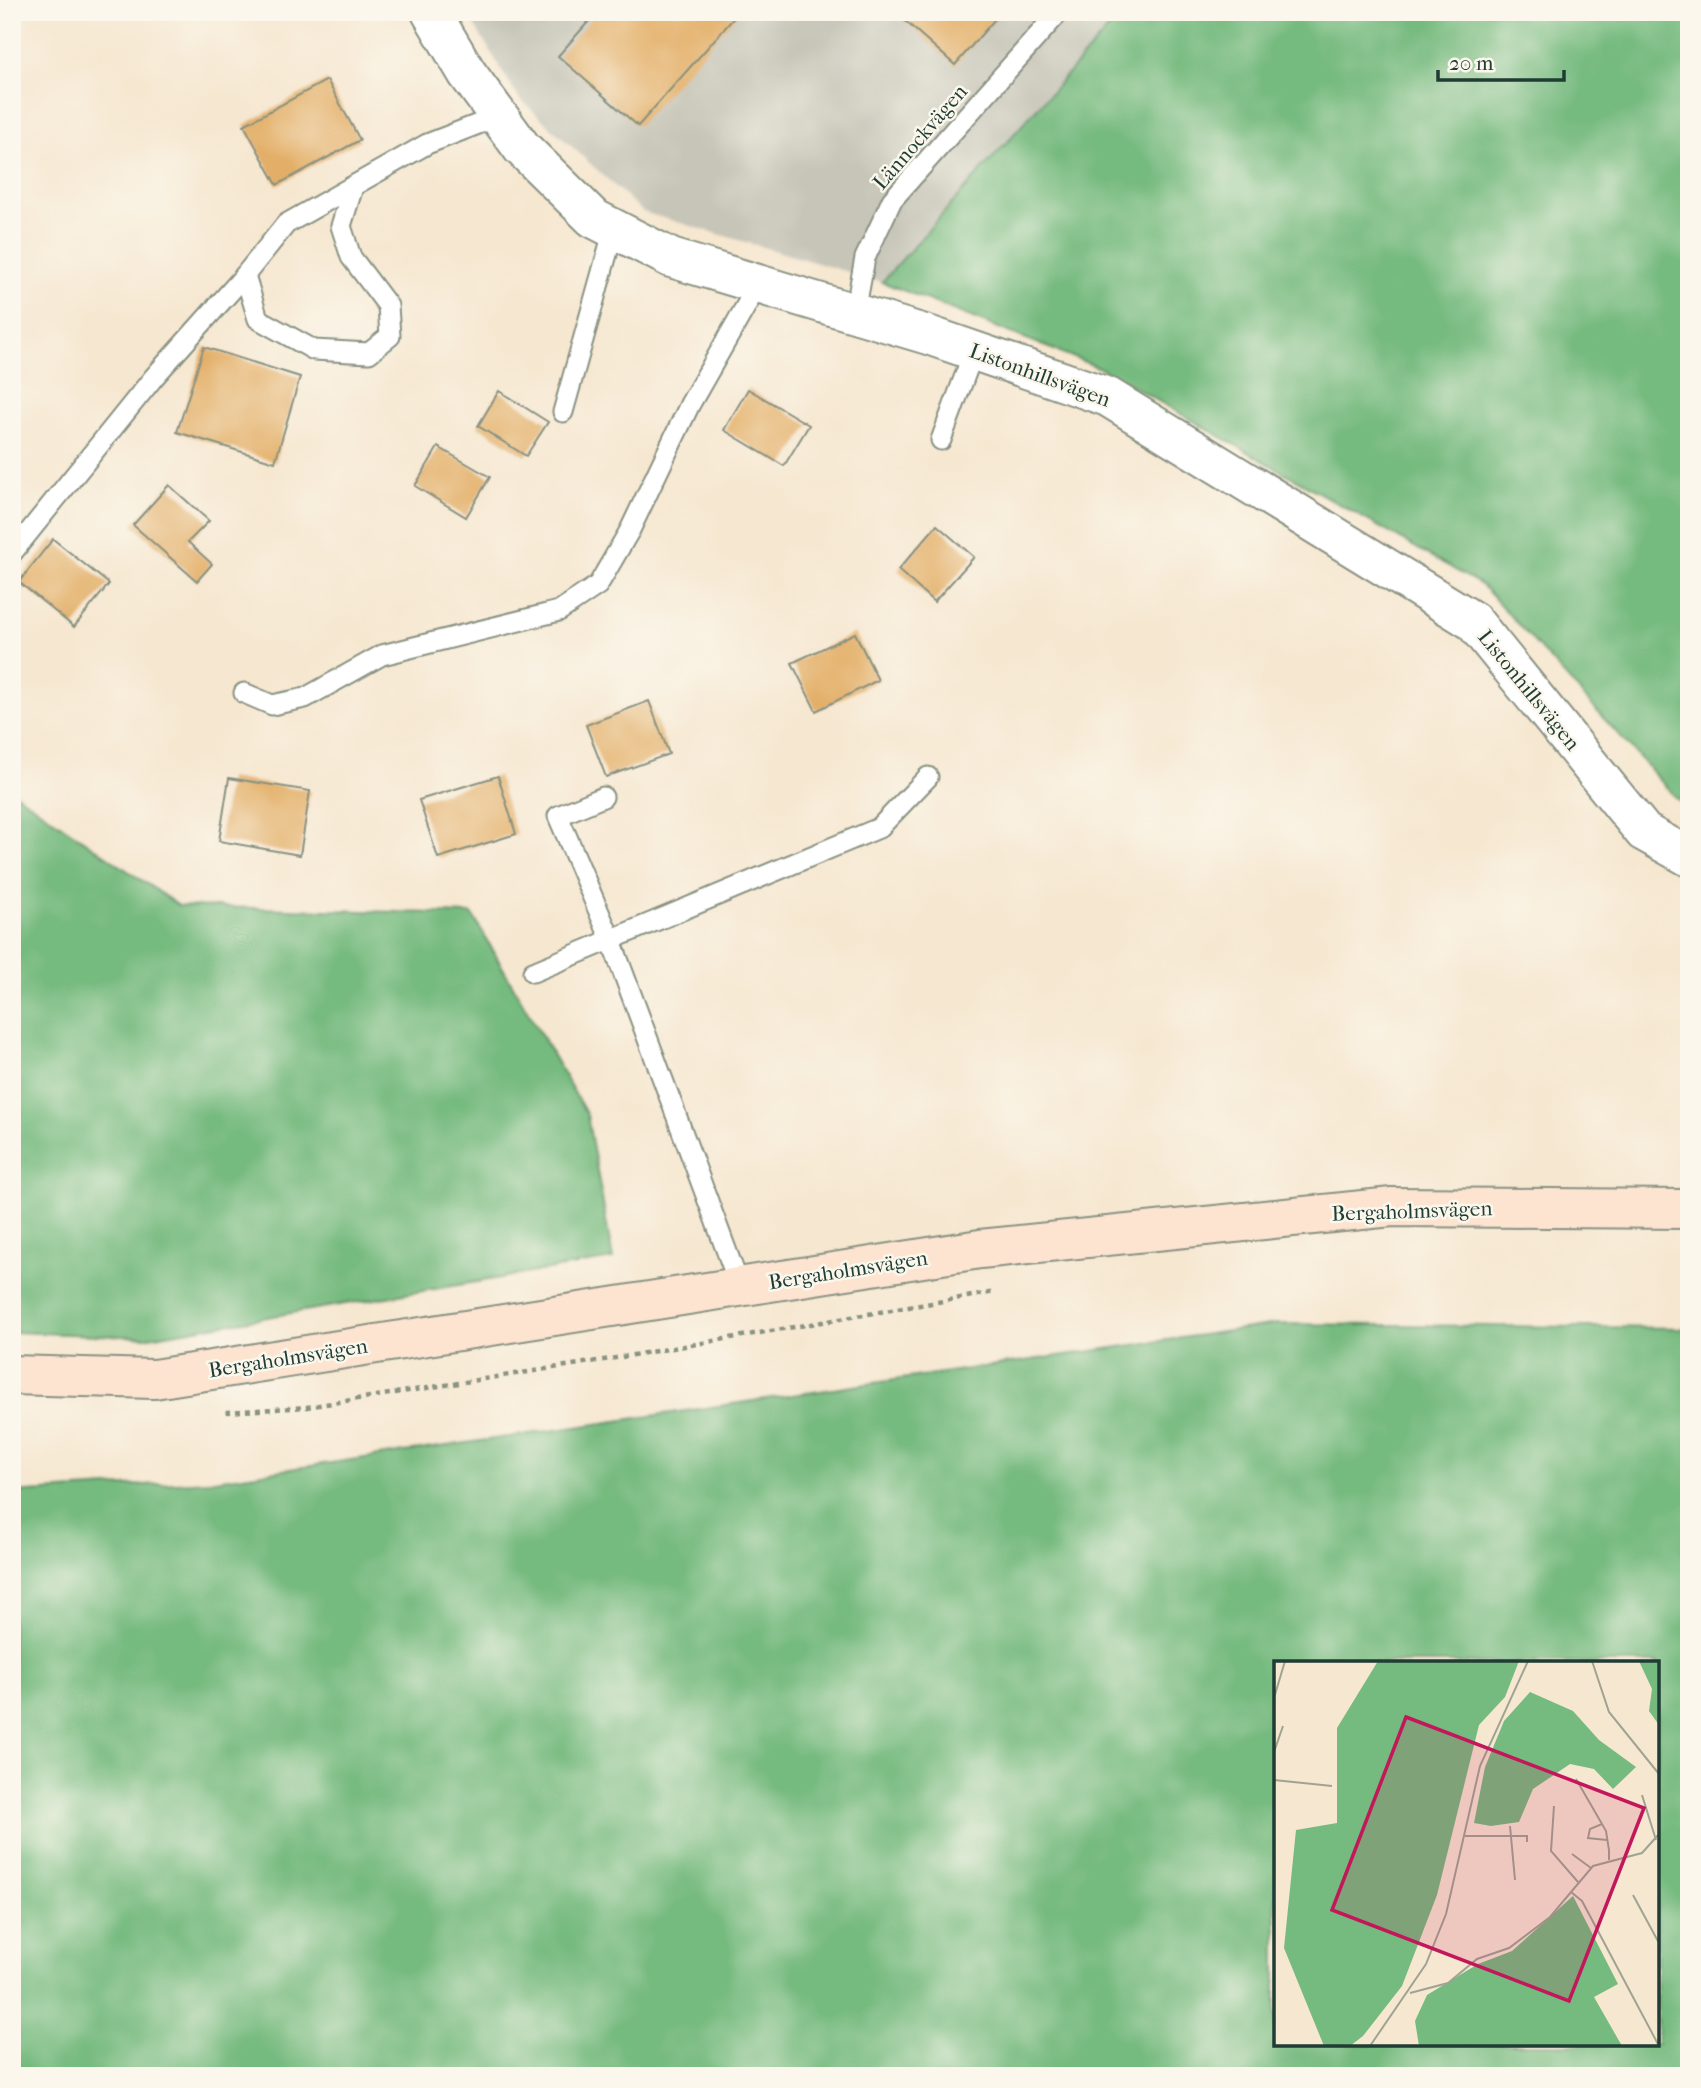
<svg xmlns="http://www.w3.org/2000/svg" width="1701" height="2088" viewBox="0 0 1701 2088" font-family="'IM FELL French Canon',serif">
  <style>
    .industrial { fill: #c6c5b8 }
    .forest { fill: #75ba7e; stroke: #4a7c59; stroke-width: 2; fill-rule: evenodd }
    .building { fill: #e3af68 }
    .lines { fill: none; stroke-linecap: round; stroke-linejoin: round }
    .lane-casing { stroke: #8a9282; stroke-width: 23 }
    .street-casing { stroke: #8a9282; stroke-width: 42 }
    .secondary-casing { stroke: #8a9282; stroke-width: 42 }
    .path { stroke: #8a9282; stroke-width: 4.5; stroke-dasharray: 5 5; stroke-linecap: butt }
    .lane { stroke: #fff; stroke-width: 19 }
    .street { stroke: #fff; stroke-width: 38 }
    .secondary { stroke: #fde4d1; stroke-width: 38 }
    .labels { text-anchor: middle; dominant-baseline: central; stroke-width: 5; stroke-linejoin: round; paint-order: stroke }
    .street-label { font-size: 21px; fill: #1f3d34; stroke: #fbf7ec }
    .inset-road { fill: none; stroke: #a0a392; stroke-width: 2 }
    .view { fill: #c2185b; fill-opacity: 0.15; stroke: #c2185b; stroke-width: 3.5 }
    .inset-edge { fill: none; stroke: #1f3d34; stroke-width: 3.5 }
  </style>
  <rect width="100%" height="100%" fill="#fbf7ec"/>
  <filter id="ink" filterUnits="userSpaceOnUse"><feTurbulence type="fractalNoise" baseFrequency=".0143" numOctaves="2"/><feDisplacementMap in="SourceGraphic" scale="14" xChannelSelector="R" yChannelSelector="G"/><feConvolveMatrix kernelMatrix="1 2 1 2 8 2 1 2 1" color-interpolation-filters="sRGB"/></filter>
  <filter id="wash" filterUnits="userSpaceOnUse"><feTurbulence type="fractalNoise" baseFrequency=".00686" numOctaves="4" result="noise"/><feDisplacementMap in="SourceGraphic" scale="28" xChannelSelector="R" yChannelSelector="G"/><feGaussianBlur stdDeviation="1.57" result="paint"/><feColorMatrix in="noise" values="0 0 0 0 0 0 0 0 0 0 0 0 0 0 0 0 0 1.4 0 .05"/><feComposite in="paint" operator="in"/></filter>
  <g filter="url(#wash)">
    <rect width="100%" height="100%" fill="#f6e7d0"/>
    <!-- industrial -->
    <path class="industrial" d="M466 12H1123L882 282 643 212 519 98Z"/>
    <!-- forest -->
    <path class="forest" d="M1123 12H1689V812L1483 586 1100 368 882 282Z
      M12 791 179 906 472 914 587 1115 613 1259 149 1337 12 1332Z
      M1276 1324 1689 1328V2076H12V1493L208 1481ZM1276 1663H1657V2044H1276Z"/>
    <g id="blocks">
      <!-- building -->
      <path class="building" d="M597 12H739L638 126 558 56Z
        M895 12H1001L955 65Z
        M327 80 360 140 277 185 244 125Z
        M204 347 300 377 275 462 177 432Z
        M748 389 809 425 784 466 724 430Z
        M499 391 548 422 526 456 478 426Z
        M438 447 490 477 466 517 415 486Z
        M169 485 209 521 188 542 212 564 197 581 133 525Z
        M937 525 974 557 934 602 898 570Z
        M53 539 109 584 74 627 19 582Z
        M855 633 878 680 816 711 792 663Z
        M649 701 669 754 606 777 586 725Z
        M498 776 516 834 438 858 419 800Z
        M229 778 310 791 300 855 219 841Z"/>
    </g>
  </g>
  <g filter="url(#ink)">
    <use href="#blocks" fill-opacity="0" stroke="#8a9282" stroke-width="2"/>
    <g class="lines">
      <defs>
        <path id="lane" d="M353 187 341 226 351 257 388 306 390 336 369 353 314 350 258 319 245 275 286 224 427 144 499 116
          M855 312 865 258 892 200 1059 12
          M563 412 614 229
          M941 440 974 351
          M12 553 154 377 245 275
          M244 693 272 705 305 698 382 655 559 611 598 585 630 530 690 404 759 283
          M603 797 558 816 611 940 740 1287
          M533 972 879 828 928 777"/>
        <path id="street" d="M431 12 467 73 522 148 593 218 671 258 928 335 1108 397 1473 621 1644 832 1689 857"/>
        <path id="secondary" d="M12 1375 154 1379 980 1249 1392 1207 1689 1209"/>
      </defs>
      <!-- lane casing -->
      <use href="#lane" class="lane-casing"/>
      <!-- street casing -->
      <use href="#street" class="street-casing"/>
      <!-- secondary casing -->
      <use href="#secondary" class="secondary-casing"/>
      <!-- path -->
      <path class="path" d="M226 1412 307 1407 610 1359 995 1292"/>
      <!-- lane -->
      <use href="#lane" class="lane"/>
      <!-- street -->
      <use href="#street" class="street"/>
      <!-- secondary -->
      <use href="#secondary" class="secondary"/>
    </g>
  </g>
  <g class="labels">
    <!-- street labels -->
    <g class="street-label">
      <text transform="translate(920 137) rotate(-49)">Lännockvägen</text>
      <text transform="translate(1040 375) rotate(20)">Listonhillsvägen</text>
      <text transform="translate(1529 690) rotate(51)">Listonhillsvägen</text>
      <text transform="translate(1412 1211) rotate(-2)">Bergaholmsvägen</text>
      <text transform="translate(848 1270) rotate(-9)">Bergaholmsvägen</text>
      <text transform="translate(288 1358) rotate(-9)">Bergaholmsvägen</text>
    </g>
  </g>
  <!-- overview -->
  <g transform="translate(1274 1661)">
    <rect width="385" height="385" fill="#f6e7d0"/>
    <path d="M104 0H245L231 36 205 64 163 234 128 325 89 375 76 385H50L10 287 22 169 63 162V67ZM365 0H385V64L375 50 378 28ZM256 31 299 50 325 79 362 106 339 128 320 108 296 103 259 128 245 161 217 165 200 162 211 106 230 60ZM299 235 344 323 320 336 348 385H145L141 360 153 334 204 303 238 290Z" fill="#75ba7e"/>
    <path class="inset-road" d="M318 0 335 51 385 113M0 37 11 0M0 91 9 65M302 118 328 163M0 119 58 125M368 134 382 179M280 145 277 190 304 221M236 165 241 219M191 175H253V181M333 179 314 177 316 168 328 163 332 170 335 189V199M298 193 317 207M297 231 308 240 385 385M359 234 385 282M136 332 174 322 203 298 235 287 276 256 319 205 368 192 385 173M96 385 152 303 172 253 206 105 254 0"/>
    <path class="view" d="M132 56 370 147 295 340 58 249Z"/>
    <rect width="385" height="385" class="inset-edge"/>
  </g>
  <!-- margin -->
  <rect width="1701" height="2088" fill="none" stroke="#fbf7ec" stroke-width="42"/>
  <!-- scale -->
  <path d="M1438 70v10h126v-10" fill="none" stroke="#1f3d34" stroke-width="3.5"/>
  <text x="1449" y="70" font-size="21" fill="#1f3d34" stroke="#fbf7ec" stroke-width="5" paint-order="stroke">20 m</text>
</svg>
